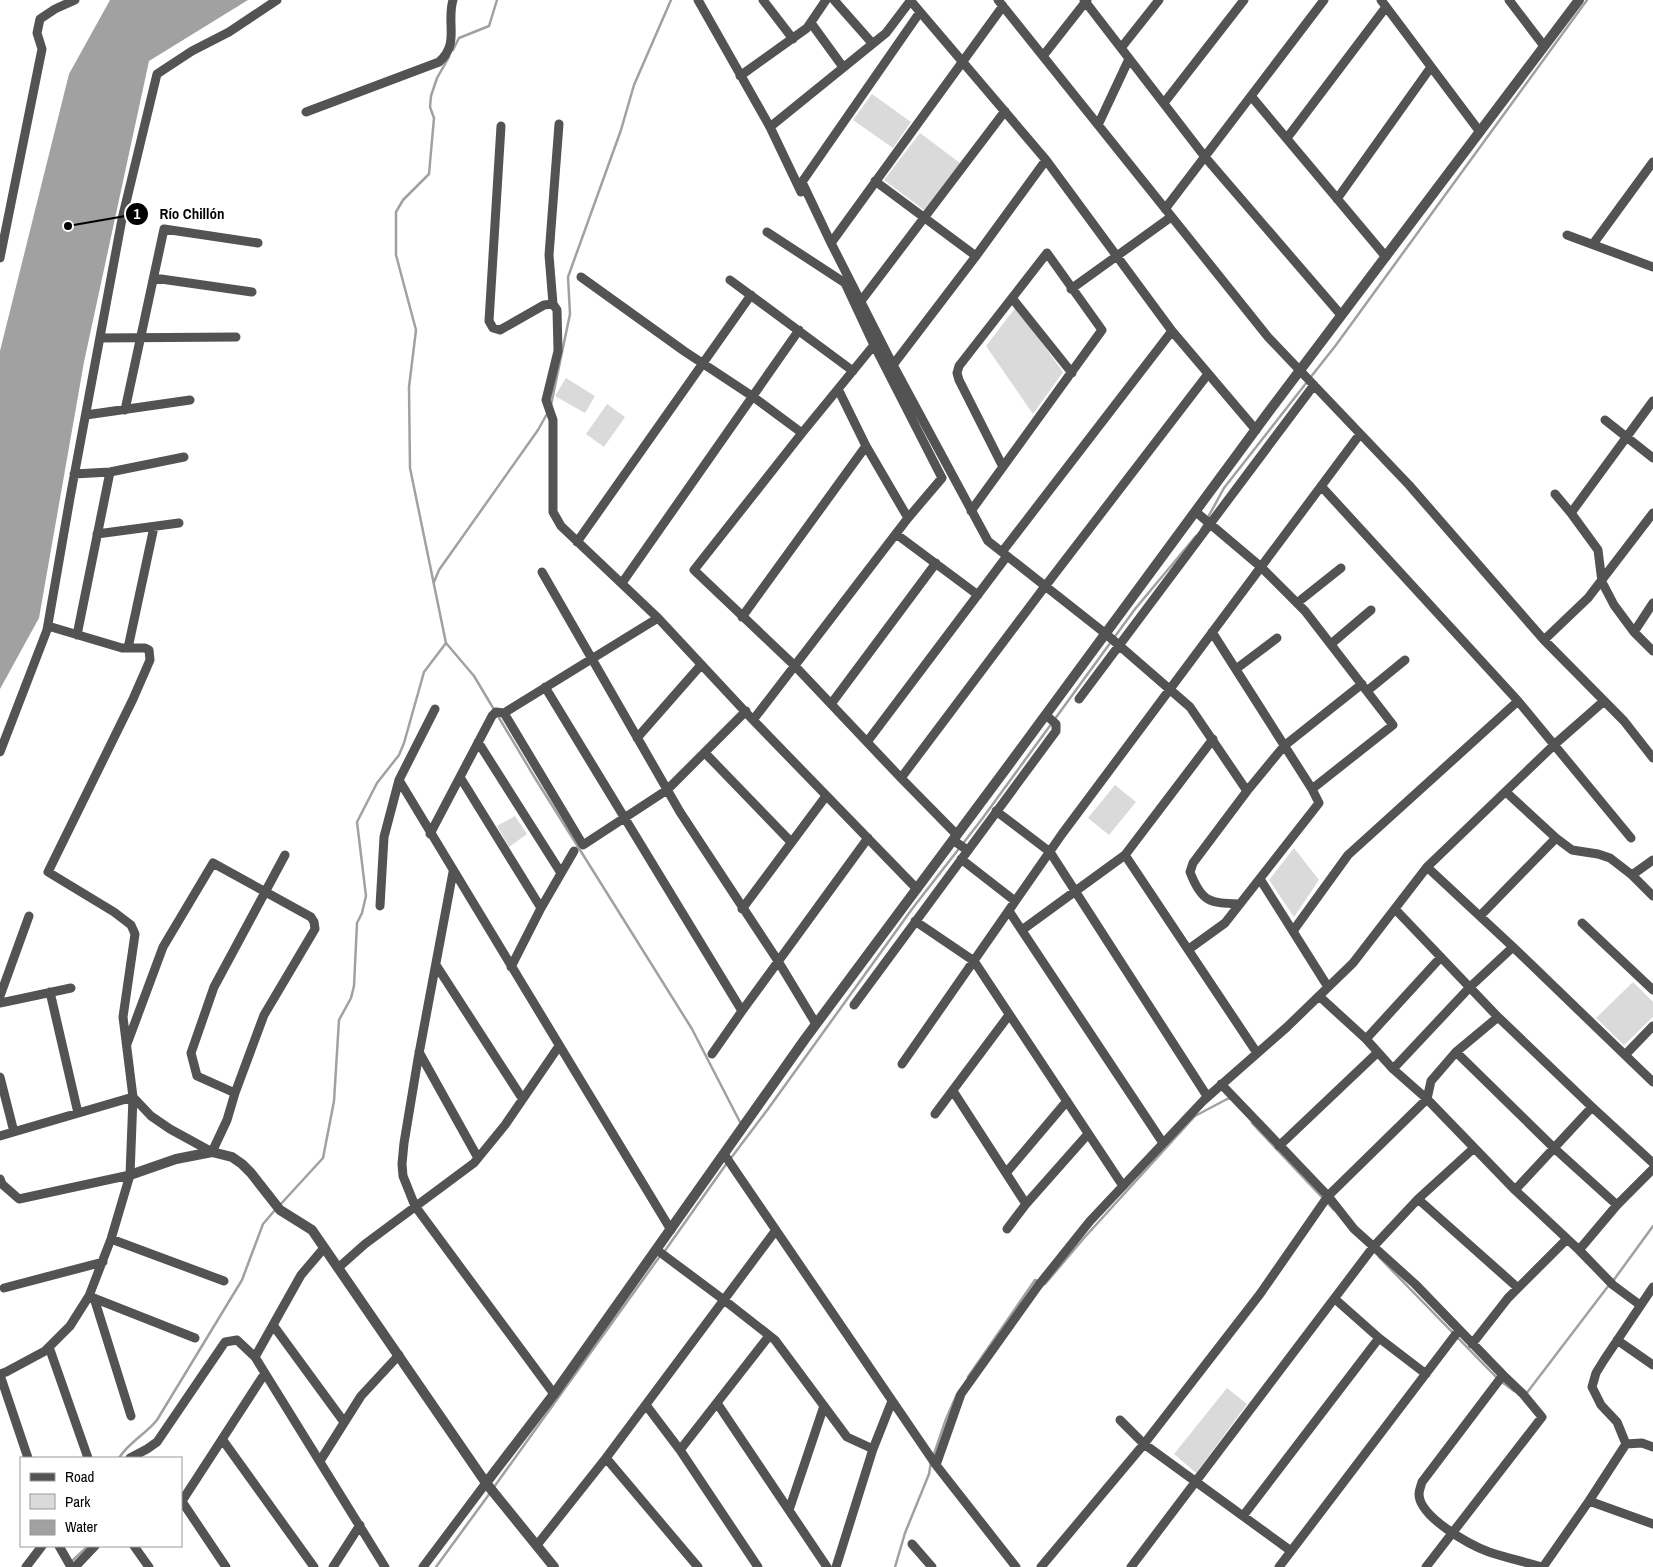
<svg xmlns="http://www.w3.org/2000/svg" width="1653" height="1567" viewBox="0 0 1653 1567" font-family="'Archivo Narrow',sans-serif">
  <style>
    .green { fill: #dadada }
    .water { fill: #a1a1a1 }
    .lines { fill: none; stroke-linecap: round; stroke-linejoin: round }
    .stream { stroke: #a1a1a1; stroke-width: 2.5 }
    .minor { stroke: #535353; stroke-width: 9 }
    .tertiary { stroke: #535353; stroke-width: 10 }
    .leader { fill: none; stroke: #000; stroke-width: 2 }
    .callout-dot { fill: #000; stroke: #fff; stroke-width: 2 }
    .mark-label { font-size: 15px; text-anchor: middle; font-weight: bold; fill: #fff }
    .callout-label { font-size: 15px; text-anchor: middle; font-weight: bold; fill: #000; stroke: #fff; stroke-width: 4; stroke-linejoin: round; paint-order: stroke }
  </style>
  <rect width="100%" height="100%" fill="#fff"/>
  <!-- green -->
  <path class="green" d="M872 94 911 122 893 148 853 120Z
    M920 133 960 163 924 210 884 180Z
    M1016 307 1063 372 1033 414 986 346Z
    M566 378 595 396 585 413 555 396Z
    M607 404 625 417 604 447 586 434Z
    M1115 785 1136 802 1109 835 1088 818Z
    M515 816 527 834 509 847 497 826Z
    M1294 848 1319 880 1294 917 1269 880Z
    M1633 982 1653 1002V1017L1624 1045 1596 1018Z
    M1227 1388 1247 1404 1196 1473 1174 1454Z"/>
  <!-- water -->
  <path class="water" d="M110 0H248L149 61 84 362 39 618 0 689V351L69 74Z"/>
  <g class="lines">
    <!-- stream -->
    <path class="stream" d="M453 50 459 38 489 26 497 0
      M449 57 437 78 431 96 430 107 434 118 429 174 403 200 396 212V255L416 330 409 387 410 468 446 643 474 676 535 778 692 1029 741 1124
      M1310 378 1336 345 1587 0
      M551 405 570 314 568 277 621 130 634 85 671 0
      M1201 530 1224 488 1307 382
      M434 582 439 570 538 430 548 412
      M1252 1123 1334 1210
      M731 1158 768 1109 912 909 982 819 1135 609 1196 536
      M279 1206 323 1158 334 1101 339 1020 351 998 354 986 357 923 362 913 366 896 357 822 377 783 399 755 404 743 424 672 446 643
      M664 1252 727 1163
      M1379 1257 1498 1379
      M1613 1281 1653 1226
      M1045 1284 1084 1238 1195 1116 1229 1098 1230 1099
      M968 1377 1035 1280 1038 1281
      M1502 1382 1514 1391
      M1526 1394 1609 1285
      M933 1457 946 1419 957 1394
      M119 1458C129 1442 146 1434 157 1420L242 1280 263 1224 275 1210
      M494 1487 660 1256
      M71 1562 88 1546
      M436 1567 490 1493
      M895 1567 905 1533 929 1474 931 1462"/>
    <!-- minor -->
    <path class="minor" d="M698 0 770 127 801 192
      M763 0 793 39
      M834 0 872 43
      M910 0 1046 160 1172 331 1256 430
      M998 0 1268 337 1409 485 1544 640 1624 721 1653 758
      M1084 0 1205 157 1341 315
      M1381 0 1480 132
      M1509 0 1544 46
      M920 12 802 182 831 243 893 365 988 541 1106 634 1190 707 1247 791
      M811 23 843 67
      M1121 48 1159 0
      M1043 56 1087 0
      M740 76 807 28 826 0
      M1251 96 1386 257
      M1164 103 1244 0
      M306 112 439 62C460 44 446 23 453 0
      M1098 125 1129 59
      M501 126 489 321 493 328 500 330 544 305 553 304 557 310 558 351 546 400 553 420V512L561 526 658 618 753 720 917 889
      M770 127 886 33 911 0
      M1287 138 1386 7
      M875 181 976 256
      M1337 199 1431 67
      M1165 209 1324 0
      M767 232 845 283
      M1567 235 1653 267
      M831 243 1003 6
      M1593 244 1653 162
      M0 258 42 49 37 33 40 19 55 9 75 0
      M581 277 684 351 752 396 802 433
      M154 278 252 292
      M730 280 853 371
      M1071 289 1171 217
      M1012 298 1072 373
      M861 301 1005 111
      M553 304 549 255 559 124
      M100 338 236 337
      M874 345 802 433 694 570 795 666 901 778 957 835
      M893 365 976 256 1046 160
      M838 389 866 446 908 518
      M125 410 164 229 258 243
      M86 415 190 400
      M1605 420 1653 458
      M74 474 110 472 184 457
      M1321 486 1518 701 1631 838
      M1555 494 1571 513 1598 550 1602 582 1614 605 1634 632 1653 651
      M971 511 1102 330 1047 253 959 366 957 373 959 380 1003 467
      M1196 512 1261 567 1305 611 1393 725 1312 789
      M1571 513 1653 401
      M97 534 179 523
      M896 534 978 595
      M577 542 751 295
      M1002 552 1172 331
      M542 572 680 812 778 961 816 1024
      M622 583 799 330
      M1297 603 1341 568
      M742 617 866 446
      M1634 632 1653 603
      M77 635 110 472
      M1544 640 1588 598 1653 513
      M1331 644 1371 610
      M128 648 154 527
      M1236 669 1277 638
      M545 687 742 1011
      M1367 691 1405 660
      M1079 699 1314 385
      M831 704 936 563
      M504 713 583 845 667 790 746 711
      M753 720 908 518 942 478 874 345 845 283
      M637 738 701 665
      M478 742 561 873
      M867 742 1007 556
      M0 752 47 630 70 498 122 219 157 74 192 51 229 32 277 0
      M705 753 791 842
      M460 777 541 908
      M901 778 1040 593 1208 374
      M399 780 671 1230
      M1506 792 1556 838 1572 850 1598 854 1610 858 1632 875 1653 896
      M996 811 1050 852 1207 1096
      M430 834 492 716 496 712 504 713 658 618
      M953 840 967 850
      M1125 855 1257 1053
      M961 859 1015 901
      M1427 867 1513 947 1653 1082
      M453 872 418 1059 404 1143 402 1164 403 1176 415 1206 554 1394
      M1632 875 1653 860
      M1260 879 1328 987
      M1240 904C1210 903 1202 903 1190 872L1193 863 1247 791 1284 746 1362 684
      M380 906 384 837 399 780 435 709
      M742 909 826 796
      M1395 909 1498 1017 1592 1107 1653 1163
      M1009 911 1163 1143
      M1480 916 1556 838
      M915 921 974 961 1123 1186
      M1582 923 1653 990
      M1022 930 1125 855 1213 739
      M1293 931 1348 855 1518 701
      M1189 949 1225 923 1319 803 1312 789 1212 632
      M436 965 522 1098
      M511 967 541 908 574 851
      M50 992 78 1113
      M0 996 29 916
      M1319 996 1366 1039 1393 1069 1427 1099 1515 1190 1579 1250 1613 1285 1640 1305
      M0 1003 71 988
      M854 1005 1056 731V724L1046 715
      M1366 1039 1441 957
      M419 1052 478 1158
      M1456 1052 1554 1148 1617 1205
      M712 1054 742 1011 868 838
      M1625 1055 1653 1026
      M902 1064 1062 834 1360 434
      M1393 1069 1470 987 1513 947
      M0 1077 14 1132
      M1221 1084 1328 1196 1354 1229 1415 1284 1503 1375 1523 1394 1542 1417 1426 1567
      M953 1091 1026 1204
      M235 1093 197 1076 191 1053 214 987 285 855
      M935 1114 1009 1015
      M0 1136 133 1097 151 1116 170 1129 212 1152 227 1120 235 1093 264 1015 315 929 314 922 311 917 213 863 163 947 127 1044
      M1279 1146 1377 1053
      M724 1154 936 1465 1016 1567
      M1006 1173 1067 1101
      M0 1179 2 1184 19 1199 130 1175
      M1515 1190 1592 1107
      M1418 1199 1518 1288
      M1007 1229 1026 1204 1088 1134
      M111 1239 224 1281
      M657 1250 724 1300 775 1340 847 1437 873 1449
      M1579 1250 1617 1205 1653 1169
      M338 1268 365 1244 474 1163 505 1125 559 1046
      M4 1288 103 1262
      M91 1297 195 1338
      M94 1298 131 1416
      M1335 1299 1379 1338 1426 1374
      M273 1325 344 1422
      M1617 1340 1653 1365
      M1472 1344 1508 1298 1567 1239
      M49 1347 88 1458
      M255 1357 301 1275 324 1248
      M0 1374 6 1372 45 1351 70 1326 89 1296 111 1239 130 1175 133 1097 123 1017 135 934 131 925 114 912 48 872 133 699 150 660 149 650 145 648H122L48 626
      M0 1375 28 1458
      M1503 1375 1422 1482C1421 1486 1419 1490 1419 1494 1419 1517 1470 1545 1489 1552 1507 1558 1525 1562 1542 1567
      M717 1403 827 1567
      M646 1405 680 1450 758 1567
      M1120 1420 1144 1444 1291 1551
      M222 1439 314 1567
      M1626 1444 1642 1443 1653 1447
      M680 1450 769 1336
      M130 1458 147 1449 157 1442 225 1342 237 1340 255 1357 385 1567
      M606 1458 698 1567
      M320 1461 361 1396 399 1355
      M936 1465 961 1394 1038 1286 1090 1221 1204 1100 1287 1027 1353 963 1427 867 1555 744 1604 701
      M181 1500 226 1567
      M182 1501 265 1373
      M1589 1501 1653 1524
      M789 1510 824 1406
      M1243 1516 1379 1338
      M912 1544 932 1567
      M537 1545 606 1458 776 1230
      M59 1546 71 1567
      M134 1546 149 1567
      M26 1567 42 1546
      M75 1567 95 1546
      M333 1567 360 1525
      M423 1567 486 1483
      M836 1567 873 1449 892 1401
      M1041 1567 1144 1444 1260 1294 1328 1196 1427 1099 1431 1081 1456 1052 1498 1017
      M1131 1567 1374 1246 1418 1199 1474 1148
      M1279 1567 1459 1330
      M1543 1567 1589 1501 1626 1444 1617 1422 1601 1405 1592 1387 1596 1373 1604 1360 1653 1287"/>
    <!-- tertiary -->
    <path class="tertiary" d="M130 1175 176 1159 212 1152 232 1157 242 1164 251 1173 280 1210 312 1230 486 1483 554 1567
      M486 1483 554 1394 805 1039 1008 766 1270 410 1579 0"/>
  </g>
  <!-- callouts -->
  <path class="leader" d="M68 226L137 214"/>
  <g class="callout-dot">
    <circle cx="68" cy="226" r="5"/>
    <circle cx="137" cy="214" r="12"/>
  </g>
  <g class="mark-label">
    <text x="137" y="219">1</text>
  </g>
  <g class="callout-label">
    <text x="192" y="219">Río Chillón</text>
  </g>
  <!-- legend -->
  <rect x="20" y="1457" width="162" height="90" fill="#ffffff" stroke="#999999"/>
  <rect x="30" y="1473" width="25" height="8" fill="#535353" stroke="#999999"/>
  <text x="65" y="1482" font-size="15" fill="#000000">Road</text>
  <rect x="30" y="1494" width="25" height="15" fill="#dadada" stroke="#999999"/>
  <text x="65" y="1507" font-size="15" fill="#000000">Park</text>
  <rect x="30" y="1520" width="25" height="15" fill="#a1a1a1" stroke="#999999"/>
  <text x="65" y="1532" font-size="15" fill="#000000">Water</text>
</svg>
